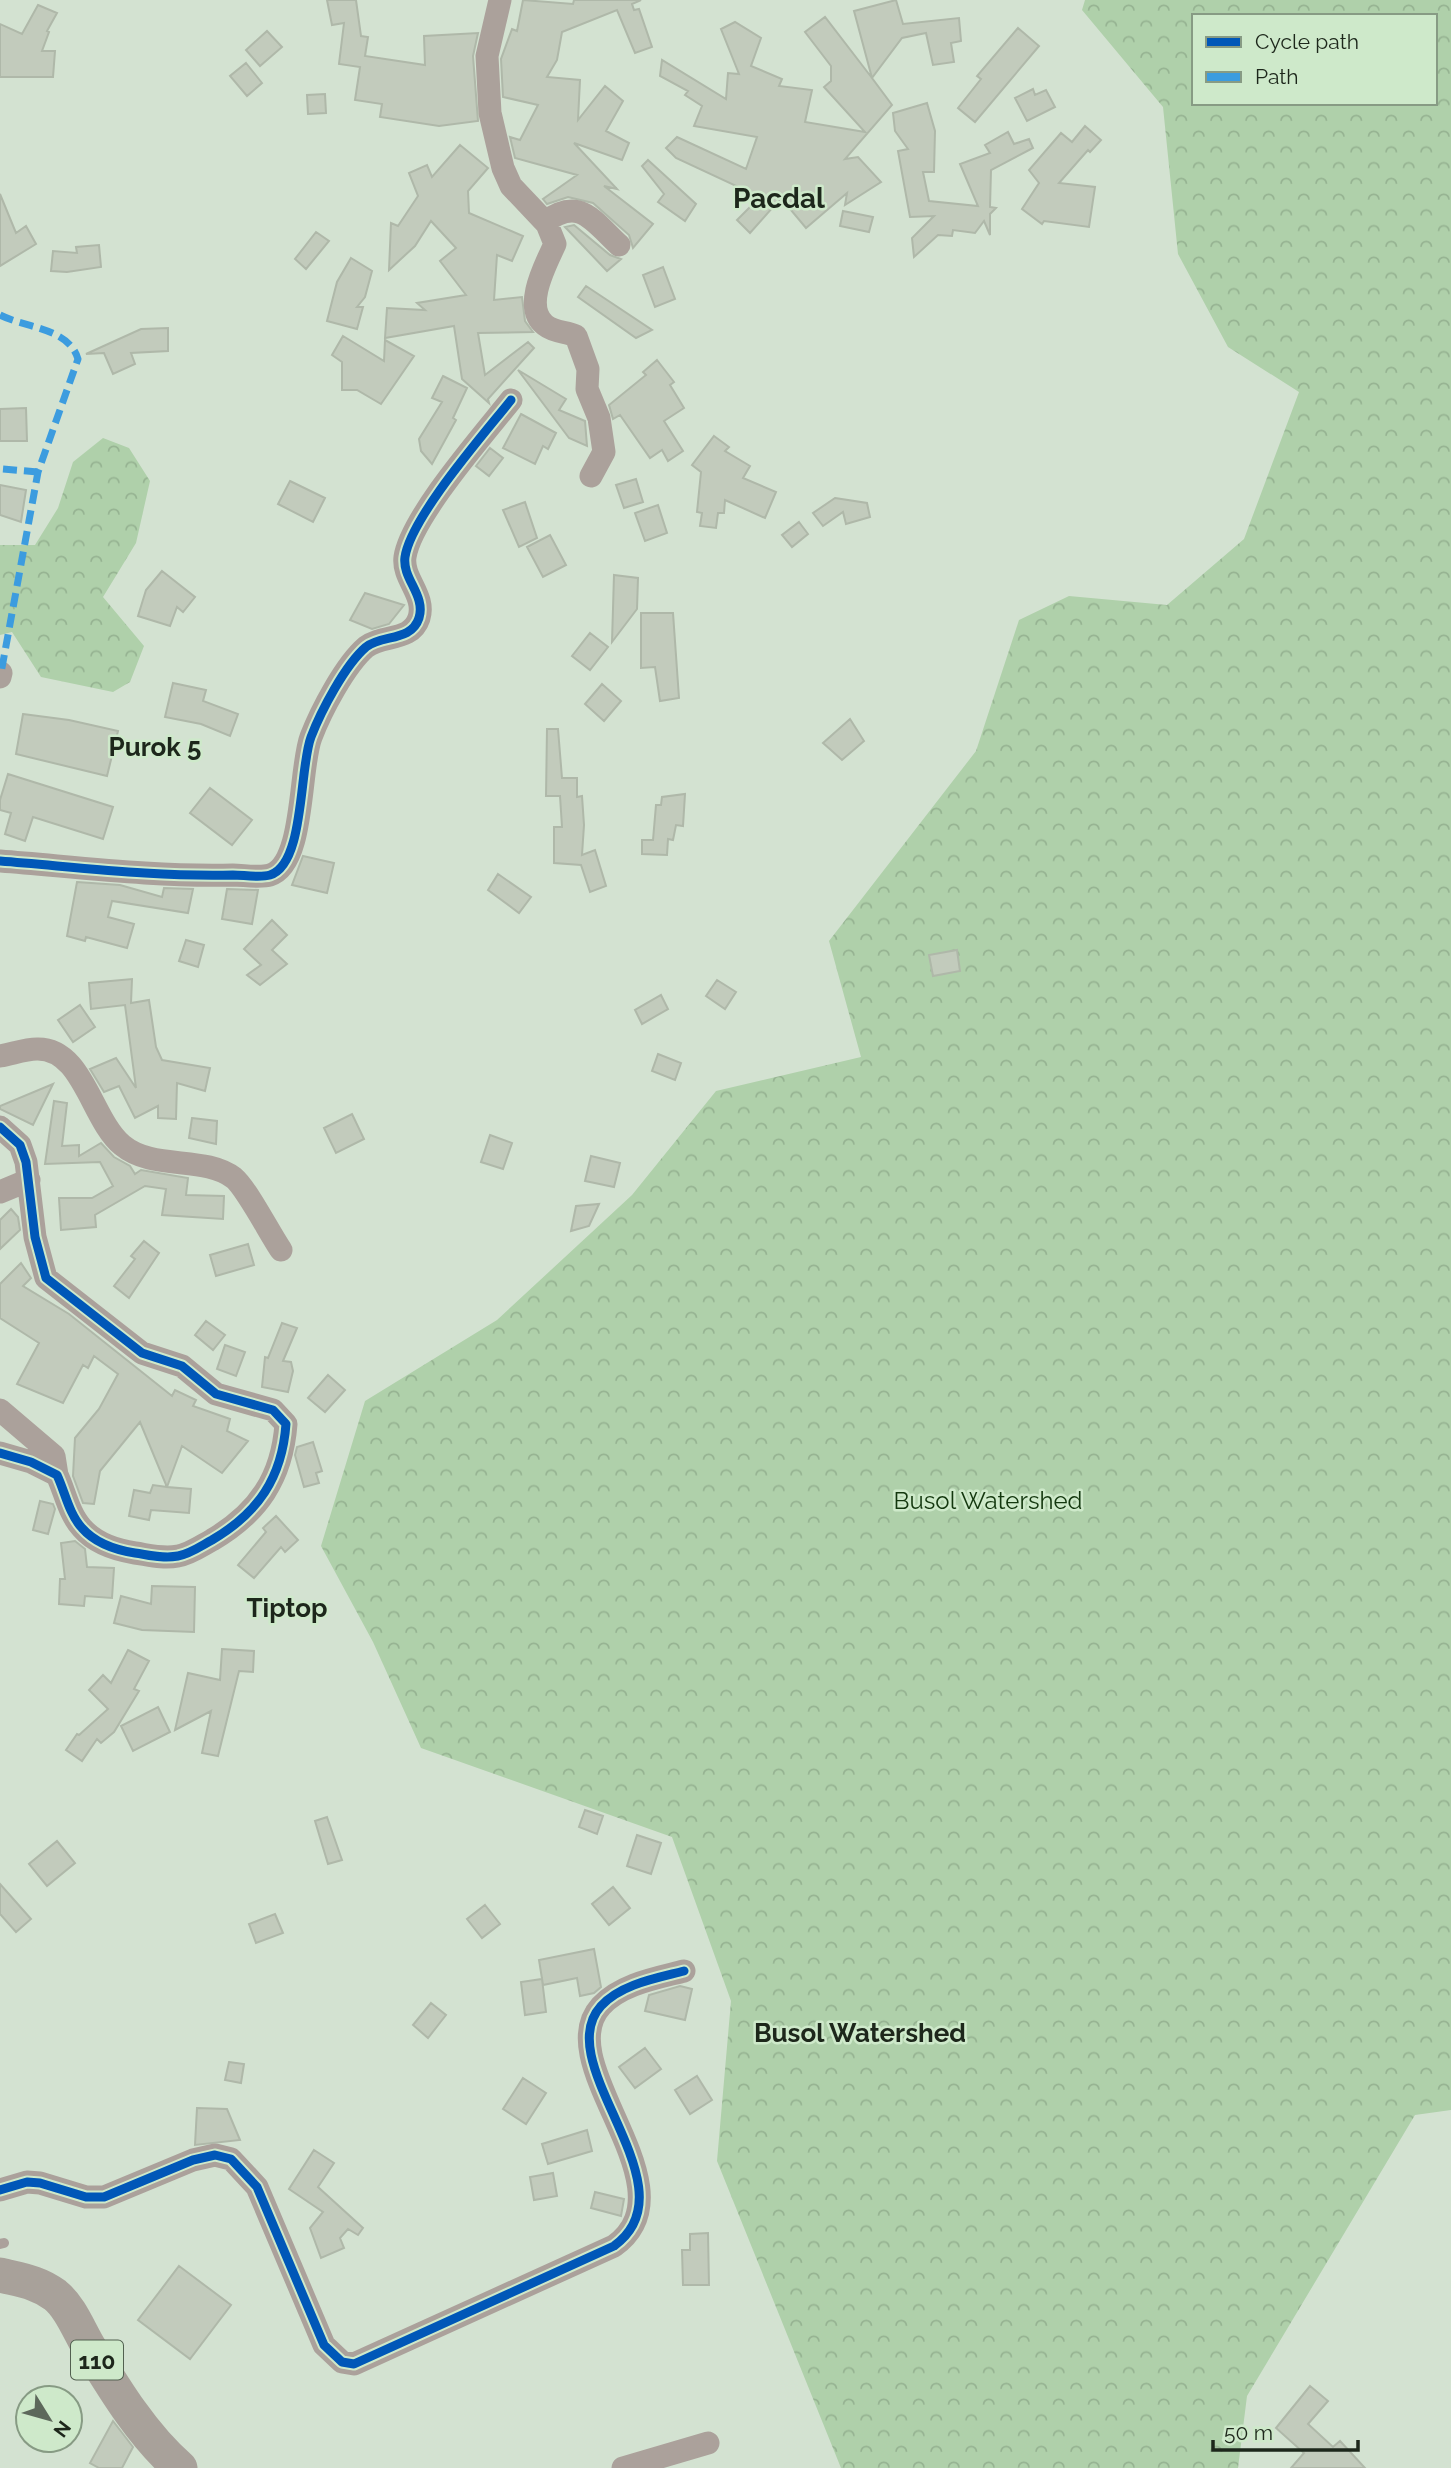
<svg xmlns="http://www.w3.org/2000/svg" width="1451" height="2468" viewBox="0 0 1451 2468" font-family="Raleway,sans-serif">
  <style>
    .forest { fill: url(#forest-crowns); fill-rule: evenodd }
    .building { fill: #c2cbbc; stroke: #afb8a9; stroke-width: 2 }
    .lines { fill: none; stroke-linecap: round; stroke-linejoin: round }
    .lane { stroke: #aba19b; stroke-width: 10 }
    .street { stroke: #aba19b; stroke-width: 23 }
    .primary { stroke: #a8a19a; stroke-width: 35 }
    .quiet { stroke: #3c9cdf; stroke-width: 7; stroke-dasharray: 14 7; stroke-linecap: butt }
    .cycleway-casing { stroke: #cee9ca; stroke-width: 13 }
    .cycleway { stroke: #0057b8; stroke-width: 9 }
    .labels { text-anchor: middle; dominant-baseline: central; stroke-width: 5; stroke-linejoin: round; paint-order: stroke }
    .shield { fill: #cee9ca; stroke: #526150; stroke-width: 2 }
    .shield-label { font-size: 23px; font-weight: bold; fill: #1d271b }
    .park-label { font-size: 24px; fill: #13370e; stroke: #cee9ca }
    .neighbourhood-label { font-size: 26px; font-weight: bold; fill: #1d271b; stroke: #cee9ca }
    .quarter-label { font-size: 28px; font-weight: bold; fill: #1d271b; stroke: #cee9ca }
  </style>
  <defs>
    <pattern id="forest-crowns" width="20" height="18" patternUnits="userSpaceOnUse" patternTransform="scale(1.75)"><rect width="20" height="18" fill="#afd0aa"/><path d="M2 6a3 3 0 1 1 6 0M12 15a3 3 0 1 1 6 0" fill="none" stroke="#96b392"/></pattern>
  </defs>
  <rect width="100%" height="100%" fill="#d3e2d1"/>
  <!-- forest -->
  <path class="forest" d="M1085 0H1451V2110L1415 2115 1247 2396 1238 2468H841L717 2161 731 2001 672 1837 421 1748 373 1642 321 1546 365 1401 497 1320 632 1195 716 1091 861 1057 829 941 976 751 1019 620 1069 596 1167 605 1244 539 1299 392 1228 347 1178 254 1163 107 1082 10ZM1194 16H1435V103H1194Z
    M103 438 129 448 150 481 136 543 103 597 144 646 130 682 113 692 41 677 12 632 0 635V545H35L58 508 73 462Z"/>
  <!-- building -->
  <path class="building" d="M327 0H356L361 36 368 37 365 56 425 65 424 36 478 33 473 56 478 121 439 126 380 117 382 104 355 100 360 67 339 64 344 23 332 25Z
    M523 0 573 4 574 0H641L632 4 634 10 639 9 652 47 635 53 617 10 562 32 557 60 547 77 580 80 578 120 605 86 623 101 606 131 629 143 622 160 574 143 617 189 604 186 653 224 633 248 629 235 593 203 568 197 547 204 543 199 577 175 515 158 510 137 520 140 538 105 503 97 501 59 512 29 517 31Z
    M896 0 903 24 959 18 961 41 951 43 954 62 933 65 926 33 902 38 872 78 892 105 845 159 858 157 881 182 845 205 847 193 806 228 781 198 750 233 737 220 760 197 676 158 666 148 677 137 746 169 757 137 694 126 702 106 685 95 688 91 660 76 662 60 726 99 728 73 739 74 721 29 735 22 761 38 751 66 782 79 779 86 812 90 805 122 865 132 824 87 831 81V66L805 32 825 17 872 78 854 11Z
    M38 5 57 13 47 31 49 32 42 51H55L53 77H0V24L22 34Z
    M1018 28 1039 46 975 122 958 108 981 79 977 76Z
    M267 31 282 47 260 66 246 50Z
    M246 63 262 83 247 96 230 76Z
    M1033 89 1035 95 1046 90 1055 107 1027 121 1015 98Z
    M325 94 326 113 308 114 307 95Z
    M927 103 935 131 934 172H923L929 201 978 206 960 164 990 153 985 145 1008 132 1014 144 1029 139 1033 148 991 170 990 207 996 208 990 214V235L984 221 975 233 953 230 952 236 938 235 914 257 912 238 934 216 910 217 898 151 908 149 895 131 893 113Z
    M1085 126 1101 140 1090 152 1088 150 1059 183 1095 187 1089 227 1044 221 1042 224 1022 209 1039 183 1029 170 1061 133 1072 142Z
    M460 145 488 168 468 191 469 213 523 236 512 261 497 255 494 300 522 297 525 321 533 332 478 333 485 375 528 342 534 348 488 399 489 403 462 379 454 326 385 338 387 308 425 310 417 303 466 295 440 261 456 248 431 221 415 246 389 270 391 223 398 226 418 196 409 173 427 165 432 177Z
    M648 160 696 204 685 221 658 202 664 194 642 166Z
    M0 194 16 233 26 226 36 244 0 266Z
    M843 211 873 217 869 232 840 226Z
    M574 225 610 255 621 259 607 271 565 227Z
    M316 232 329 241 306 269 295 259Z
    M99 245 101 267 67 272 51 271 53 251 77 253 76 247Z
    M351 258 372 271 365 297 357 307H363L357 329 327 321 337 282Z
    M663 267 675 299 655 307 643 275Z
    M586 286 652 330 636 338 578 297Z
    M168 328V351L131 353 135 364 113 374 104 353 86 354 141 329Z
    M343 336 384 361 385 340 414 356 381 404 357 390H342V362L332 355Z
    M657 360 674 382 670 385 684 408 664 421 683 451 668 461 662 450 650 458 620 415 613 419 609 405 646 375 643 372Z
    M518 370 566 399 559 410 585 421 587 446 569 438Z
    M443 376 467 388 453 418 456 420 432 464 421 451 419 439 442 402 432 398Z
    M26 408 27 441H0V409Z
    M521 414 556 433 548 449 543 446 535 464 503 448Z
    M714 436 729 447 725 451 750 466 743 478 776 492 765 518 725 500 724 513H718L716 528 700 526 702 513 697 512 701 472 692 465Z
    M490 448 503 458 489 476 476 466Z
    M636 479 643 502 624 508 616 485Z
    M290 481 325 498 313 522 278 504Z
    M0 485 26 490 21 522 0 515Z
    M835 498 867 503 870 517 846 524 843 512 823 526 813 513Z
    M525 502 537 538 519 547 503 510Z
    M658 505 667 533 645 541 635 513Z
    M799 522 808 534 792 547 782 535Z
    M550 535 566 565 543 577 527 547Z
    M162 571 195 597 183 612 177 607 170 626 138 616 146 590Z
    M614 575 638 578 637 609 612 642Z
    M365 593 404 605 389 624 372 629 350 620Z
    M641 613H673L679 698 660 701 655 667 641 668Z
    M590 633 608 647 590 670 572 656Z
    M173 683 206 690 203 701 238 714 230 736 201 724 165 717Z
    M602 684 621 701 604 721 585 704Z
    M23 714 69 720 118 731 107 776 16 754Z
    M850 719 864 741 842 760 823 743Z
    M547 729H558L562 778H577V797L582 796 584 825 582 855 595 850 606 886 590 892 581 865 554 863V827H562L560 796H546Z
    M8 774 113 807 103 839 33 817 25 841 5 834 11 813 0 810V800Z
    M210 788 252 820 232 845 190 813Z
    M685 794 683 826 676 825 673 840 668 839 667 855 642 854V840H653L656 805H661L662 797Z
    M303 856 334 863 327 893 292 885Z
    M498 874 531 897 519 913 488 890Z
    M77 882 120 885 162 897 164 888 193 889 188 913 112 901 108 917 134 924 127 948 86 937 85 941 67 936Z
    M227 889 258 890 252 924 222 919Z
    M272 920 287 935 272 950 287 964 260 985 247 975 261 965 244 949Z
    M186 940 204 945 198 967 179 961Z
    M957 950 960 971 933 976 929 955Z
    M132 979 131 1003 149 1000 156 1047 162 1060 210 1068 205 1091 177 1083 176 1119 158 1118V1106L135 1118 119 1086 104 1092 90 1069 116 1058 136 1088 125 1005 91 1009 89 983Z
    M717 980 736 992 725 1009 706 996Z
    M661 995 668 1009 642 1024 635 1010Z
    M80 1005 95 1027 73 1042 58 1020Z
    M658 1054 681 1063 675 1080 652 1071Z
    M53 1084 33 1125 0 1109V1106Z
    M54 1101 67 1103 62 1146 79 1145V1156L101 1143 114 1157 130 1166 135 1174 141 1170 188 1178 186 1195 224 1196 223 1219 162 1215 166 1189 145 1186 95 1215 96 1227 61 1230 59 1198H92L113 1186 100 1162 45 1164Z
    M352 1114 364 1139 336 1153 324 1128Z
    M192 1118 217 1121 216 1144 189 1138Z
    M490 1135 512 1143 503 1169 481 1162Z
    M591 1156 620 1163 614 1187 585 1181Z
    M599 1204 589 1226 571 1231 576 1206Z
    M11 1209 18 1217 20 1230 0 1249V1220Z
    M144 1241 159 1253 129 1298 114 1286 135 1259 131 1256Z
    M248 1244 254 1265 216 1276 210 1255Z
    M21 1263 31 1278 23 1286 69 1314 172 1396 175 1390 196 1400 193 1406 230 1419 227 1431 248 1441 222 1473 182 1446 167 1487 191 1489 189 1513 151 1510 149 1520 129 1516 134 1490 150 1493 153 1485 167 1487 140 1422 100 1471 94 1504 83 1503 73 1476 75 1438 99 1409 118 1374 94 1356 88 1368 83 1365 63 1403 17 1384 39 1343 0 1318V1284Z
    M206 1321 225 1335 213 1350 195 1335Z
    M282 1323 297 1328 283 1361 291 1362 293 1371 288 1392 262 1387 265 1357 268 1358Z
    M225 1345 245 1352 236 1376 217 1369Z
    M328 1375 345 1390 325 1412 308 1398Z
    M313 1442 322 1471 316 1473 319 1483 304 1487 295 1455 297 1447Z
    M40 1501 53 1504 55 1509 48 1534 33 1530Z
    M276 1516 298 1540 285 1552 281 1547 254 1578 238 1565 266 1532 263 1528Z
    M75 1541 85 1549 87 1567 114 1568 112 1598 85 1596 84 1606 59 1604 60 1579H65L61 1543Z
    M152 1586 195 1587 194 1632 142 1630 114 1623 121 1596 151 1604Z
    M222 1649 254 1651 253 1672 239 1671 218 1756 202 1753 211 1711 175 1730 188 1673 220 1680Z
    M128 1650 149 1661 134 1689 139 1691 114 1732 101 1743 97 1739 82 1761 66 1750 77 1734 79 1735 108 1709 89 1690 103 1675 111 1683Z
    M158 1707 170 1732 133 1751 121 1726Z
    M585 1810 603 1816 597 1834 579 1827Z
    M327 1817 342 1860 328 1864 315 1821Z
    M637 1835 661 1843 651 1874 627 1866Z
    M57 1841 75 1863 47 1886 29 1864Z
    M0 1884 31 1919 16 1932 0 1914Z
    M613 1887 630 1908 609 1925 592 1904Z
    M485 1905 500 1924 482 1938 467 1919Z
    M275 1914 283 1933 256 1943 249 1924Z
    M594 1949 601 1987 594 1993 580 1996 577 1978 543 1985 539 1960Z
    M542 1979 546 2012 525 2015 521 1982Z
    M680 1986 692 1989 685 2020 645 2011 649 1995Z
    M431 2003 446 2015 428 2038 413 2025Z
    M645 2048 661 2069 635 2088 619 2067Z
    M229 2062 244 2064 241 2083 225 2080Z
    M697 2076 712 2100 690 2114 675 2090Z
    M523 2078 546 2093 526 2124 503 2109Z
    M197 2108 227 2109 240 2140 195 2145Z
    M587 2130 592 2151 548 2164 542 2144Z
    M314 2150 334 2163 318 2187 363 2228 358 2235 348 2229 340 2238 344 2248 321 2258 310 2228 323 2212 289 2189Z
    M553 2173 557 2196 534 2200 530 2177Z
    M595 2192 624 2199 621 2216 591 2208Z
    M708 2233 709 2285H683L682 2250H690V2234Z
    M179 2266 231 2305 190 2359 138 2320Z
    M1310 2386 1328 2401 1308 2424 1333 2447 1340 2441 1365 2468H1291L1304 2453 1276 2428Z
    M113 2421 133 2447 122 2468H99L90 2463Z"/>
  <g class="lines">
    <!-- lane -->
    <path class="lane" d="M0 2244 4 2243"/>
    <!-- street -->
    <path class="street" d="M500 0 487 56 490 113 503 168 511 186 547 224 555 244C546 264 522 307 545 325 555 333 566 331 576 336L588 369 587 389 599 418 604 452 591 476
      M545 222C580 196 593 221 619 245
      M0 677 1 673
      M0 861C77 867 155 877 233 875 243 875 260 878 270 875 305 864 299 768 311 737 321 711 345 665 366 647 383 634 411 642 419 618 426 595 402 579 405 557 411 517 484 434 511 400
      M0 1056C12 1054 25 1049 37 1049 83 1048 91 1119 122 1145 153 1171 204 1155 234 1178 247 1189 270 1234 281 1250
      M0 1127 20 1145 26 1162 35 1237 46 1278 142 1353 182 1366 216 1394 273 1410 286 1424C282 1478 258 1513 212 1540 201 1546 190 1554 178 1556 163 1559 149 1555 135 1553 116 1550 95 1543 82 1528 69 1514 65 1492 57 1475L31 1462 0 1453
      M0 1192 29 1180
      M0 1410 54 1456 57 1475
      M0 2190 27 2182 40 2183 86 2197H104L193 2160 215 2155 231 2159 257 2187 324 2345 342 2362 354 2364 614 2246C696 2187 548 2064 601 2006 621 1984 657 1978 684 1971
      M623 2468 708 2443"/>
    <!-- primary -->
    <path class="primary" d="M0 2275C20 2280 38 2282 55 2295 71 2308 79 2331 90 2349 115 2390 143 2436 180 2468"/>
    <!-- quiet -->
    <path class="quiet" d="M0 315C26 328 69 328 78 359L38 472 1 673
      M3 469 38 472"/>
    <defs>
      <path id="cycleway" d="M0 861C77 867 155 877 233 875 243 875 260 878 270 875 305 864 299 768 311 737 321 711 345 665 366 647 383 634 411 642 419 618 426 595 402 579 405 557 411 517 484 434 511 400
        M0 1127 20 1145 26 1162 35 1237 46 1278 142 1353 182 1366 216 1394 273 1410 286 1424C282 1478 258 1513 212 1540 201 1546 190 1554 178 1556 163 1559 149 1555 135 1553 116 1550 95 1543 82 1528 69 1514 65 1492 57 1475L31 1462 0 1453
        M0 2190 27 2182 40 2183 86 2197H104L193 2160 215 2155 231 2159 257 2187 324 2345 342 2362 354 2364 614 2246C696 2187 548 2064 601 2006 621 1984 657 1978 684 1971"/>
    </defs>
    <!-- cycleway casing -->
    <use href="#cycleway" class="cycleway-casing"/>
    <!-- cycleway -->
    <use href="#cycleway" class="cycleway"/>
  </g>
  <g class="labels">
    <!-- shield labels -->
    <rect class="shield" x="71" y="2340.5" width="52" height="39" rx="5"/>
    <g class="shield-label">
      <text x="97" y="2360">110</text>
    </g>
    <!-- park labels -->
    <g class="park-label">
      <text x="988" y="1500">Busol Watershed</text>
    </g>
    <!-- neighbourhood labels -->
    <g class="neighbourhood-label">
      <text x="155" y="747">Purok 5</text>
      <text x="287" y="1608">Tiptop</text>
      <text x="860" y="2033">Busol Watershed</text>
    </g>
    <!-- quarter labels -->
    <g class="quarter-label">
      <text x="779" y="198">Pacdal</text>
    </g>
  </g>
  <!-- legend -->
  <rect x="1192" y="14" width="245" height="91" fill="#cee9ca" stroke="#879b84" stroke-width="2"/>
  <rect x="1206" y="37" width="35" height="10" fill="#0057b8" stroke="#879b84" stroke-width="2"/>
  <text x="1255" y="49" font-size="21" fill="#1d271b">Cycle path</text>
  <rect x="1206" y="72" width="35" height="10" fill="#3c9cdf" stroke="#879b84" stroke-width="2"/>
  <text x="1255" y="84" font-size="21" fill="#1d271b">Path</text>
  <!-- north arrow -->
  <g transform="translate(49 2419) rotate(127)"><circle r="33" fill="#cee9ca" stroke="#879b84" stroke-width="2"/>
  <path d="M0-5L12 26L0 18L-12 26Z" fill="#5d685b"/>
  <text y="-10" font-size="19" font-weight="bold" text-anchor="middle" fill="#1d271b">N</text>
  </g>
  <!-- scale -->
  <path d="M1213 2440v10h145v-10" fill="none" stroke="#1d271b" stroke-width="3.5"/>
  <text x="1224" y="2440" font-size="21" fill="#1d271b" stroke="#cee9ca" stroke-width="5" paint-order="stroke">50 m</text>
</svg>
